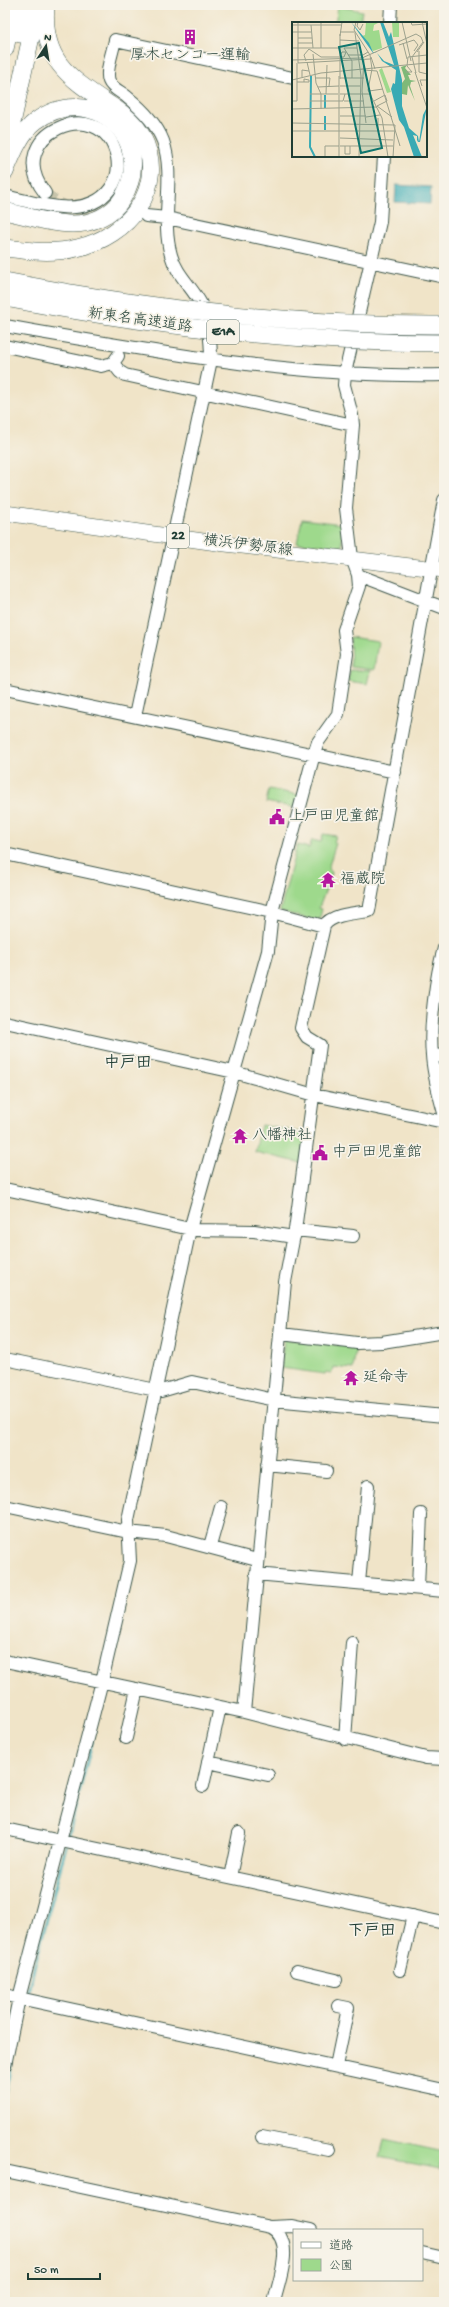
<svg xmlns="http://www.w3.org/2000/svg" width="449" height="2307" viewBox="0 0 449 2307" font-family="'Gochi Hand','Klee One',sans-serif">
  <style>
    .green { fill: #9ed98c; stroke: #5e8b60 }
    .water { fill: #39aab4; stroke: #2c7474 }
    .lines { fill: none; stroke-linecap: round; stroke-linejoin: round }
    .stream { stroke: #39aab4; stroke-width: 3 }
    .minor-tunnel { stroke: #c6c3aa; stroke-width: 12; stroke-dasharray: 12 6; stroke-linecap: butt }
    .minor-casing { stroke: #3e564a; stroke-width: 14 }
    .major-casing { stroke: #3e564a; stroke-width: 16 }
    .highway-casing { stroke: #3e564a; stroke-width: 18 }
    .minor { stroke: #fff; stroke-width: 12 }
    .major { stroke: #fff; stroke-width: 15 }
    .highway { stroke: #fff; stroke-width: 17 }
    .highway-bridge-casing { stroke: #3e564a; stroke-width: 18; stroke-linecap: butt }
    .highway-bridge { stroke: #fff; stroke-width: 17 }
    .labels { text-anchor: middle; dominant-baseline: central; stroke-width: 3.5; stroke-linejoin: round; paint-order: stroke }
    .shield { fill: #f7f3e8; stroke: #60746a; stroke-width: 1 }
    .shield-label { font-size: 14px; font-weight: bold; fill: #1f3d34 }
    .poi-label { font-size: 15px; fill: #1f3d34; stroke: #f7f3e8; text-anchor: start }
    .street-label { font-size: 15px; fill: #1f3d34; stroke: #f7f3e8 }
    .neighbourhood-label { font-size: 16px; font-weight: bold; fill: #1f3d34; stroke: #f7f3e8 }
    .inset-river { fill: none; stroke: #39aab4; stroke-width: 2 }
    .inset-road { fill: none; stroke: #9ca18d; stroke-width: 1 }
    .view { fill: #0f766e; fill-opacity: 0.15; stroke: #0f766e; stroke-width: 2 }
    .inset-edge { fill: none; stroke: #1f3d34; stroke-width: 2 }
  </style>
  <rect width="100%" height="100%" fill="#f7f3e8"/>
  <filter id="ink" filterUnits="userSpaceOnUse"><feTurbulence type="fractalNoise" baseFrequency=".025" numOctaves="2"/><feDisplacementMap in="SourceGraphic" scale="8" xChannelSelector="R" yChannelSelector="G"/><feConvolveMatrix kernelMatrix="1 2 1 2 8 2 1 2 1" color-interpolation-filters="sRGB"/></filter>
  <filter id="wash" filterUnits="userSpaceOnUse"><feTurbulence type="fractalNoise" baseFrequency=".012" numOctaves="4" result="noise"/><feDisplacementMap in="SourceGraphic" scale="16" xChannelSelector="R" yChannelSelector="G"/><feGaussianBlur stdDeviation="0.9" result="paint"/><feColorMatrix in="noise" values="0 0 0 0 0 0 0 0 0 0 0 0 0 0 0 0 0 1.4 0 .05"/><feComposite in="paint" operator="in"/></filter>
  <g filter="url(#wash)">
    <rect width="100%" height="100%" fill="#f0e4c8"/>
    <!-- green -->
    <path class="green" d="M338 6 362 11 360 23H335Z
      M302 519 342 524V547L297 543Z
      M350 637 378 641 374 670 351 667Z
      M350 670 370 671 367 684 348 681Z
      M269 789 299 795 296 808 266 802Z
      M323 834 336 836 334 842 336 843 328 869 332 873 319 908 322 909 319 922 280 911 297 845 309 848 312 840 321 842Z
      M261 1125 305 1133 302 1163 255 1152Z
      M284 1339 356 1347 353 1369 333 1367 332 1373 326 1372 325 1374 281 1368Z
      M384 2139 444 2152 440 2169 380 2157Z"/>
    <!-- water -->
    <path class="water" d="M396 185 431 187 430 204 395 202Z"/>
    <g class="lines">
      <!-- stream -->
      <path class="stream" d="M68 1838 92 1742
        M27 1995 66 1846
        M15 2048 25 2003
        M5 2094 11 2064"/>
    </g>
  </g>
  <g filter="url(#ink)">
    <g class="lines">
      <!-- minor-tunnel -->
      <path class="minor-tunnel" d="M45 193C69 216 105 214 136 216"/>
      <defs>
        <path id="minor" d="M390 23 391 5
          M5 196C37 203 86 221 110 189 117 180 119 168 117 157 102 90 0 135 45 193
          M146 216 167 218 444 277
          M5 326C151 351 295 378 444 375
          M5 346 101 366 113 363 118 356
          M113 363 120 372 125 375 353 425
          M358 575 444 608
          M5 689 395 772
          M135 716 211 360C211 341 209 321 201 304 192 287 176 274 171 255 160 218 176 178 163 141 156 123 142 109 127 97 122 92 112 89 109 81 105 71 113 51 115 40L293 78
          M5 854 272 912 324 926
          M444 948C436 976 429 1026 432 1055 433 1075 439 1094 444 1113
          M5 1022 234 1072 314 1095 444 1122
          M432 1055 444 1056
          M5 1189 195 1230 254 1231 294 1237
          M295 1230 353 1236
          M281 1334 357 1343 382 1342 444 1332
          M5 1359 161 1391 192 1382 274 1400 444 1416
          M267 1465 326 1471
          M5 1506 128 1532 166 1536 257 1560
          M210 1546 221 1507
          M256 1574 444 1591
          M359 1583 368 1486
          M418 1588 421 1514
          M5 1661 244 1712 426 1758 444 1759
          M244 1712 285 1282 295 1230 320 1045 307 1037 301 1028 324 926C331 914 356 913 369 911L444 500
          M126 1738 137 1689
          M345 1739 352 1643
          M208 1762 268 1775
          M203 1786 220 1707
          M5 1829 444 1923
          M230 1877 239 1833
          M400 1970 413 1916
          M297 1971 336 1980
          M5 1995 444 2090
          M5 2065 19 1998 102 1681 130 1561 128 1520 190 1229 268 951 272 912 314 754 318 742 338 714 347 654 344 630 359 586 358 575 352 558 346 508 353 425 352 415 344 385 345 373 380 222 384 156
          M336 2066 348 2008 338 2006
          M262 2137 329 2150
          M5 2171 270 2227 292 2226 311 2230
          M270 2227C296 2240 279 2280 274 2302
          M422 2253 444 2258"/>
        <path id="major" d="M5 513 217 543 444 570"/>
        <path id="highway" d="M20 34 26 5
          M5 49 13 12
          M5 155 38 5
          M5 172C12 155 20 133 36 121 91 80 159 140 122 199 112 215 92 224 73 224 51 224 27 216 5 211
          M5 248C29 251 53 254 77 248 128 237 169 187 142 136 135 123 121 112 110 105 68 77 41 60 46 5"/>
      </defs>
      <!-- minor casing -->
      <use href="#minor" class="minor-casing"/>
      <!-- major casing -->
      <use href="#major" class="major-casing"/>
      <!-- highway casing -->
      <use href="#highway" class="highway-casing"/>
      <!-- minor -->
      <use href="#minor" class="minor"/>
      <!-- major -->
      <use href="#major" class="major"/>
      <!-- highway -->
      <use href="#highway" class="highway"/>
      <defs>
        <path id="highway-bridge" d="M5 281C149 309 297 326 444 325
          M5 298C150 326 296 343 444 343"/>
      </defs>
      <!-- highway-bridge casing -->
      <use href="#highway-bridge" class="highway-bridge-casing"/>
      <!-- highway-bridge -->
      <use href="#highway-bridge" class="highway-bridge"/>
    </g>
  </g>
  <!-- icons -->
  <defs>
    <symbol id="building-bare" viewBox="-9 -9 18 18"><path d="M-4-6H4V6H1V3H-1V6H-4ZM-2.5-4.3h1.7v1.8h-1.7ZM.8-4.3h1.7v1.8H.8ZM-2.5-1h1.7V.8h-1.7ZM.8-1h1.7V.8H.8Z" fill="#b5179e" stroke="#f7f3e8" stroke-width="2.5" paint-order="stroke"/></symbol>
    <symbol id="civic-bare" viewBox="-9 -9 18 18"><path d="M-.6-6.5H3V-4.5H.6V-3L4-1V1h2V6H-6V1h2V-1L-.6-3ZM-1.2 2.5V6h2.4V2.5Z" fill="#b5179e" stroke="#f7f3e8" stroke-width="2.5" paint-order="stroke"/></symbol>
    <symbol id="temple-bare" viewBox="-9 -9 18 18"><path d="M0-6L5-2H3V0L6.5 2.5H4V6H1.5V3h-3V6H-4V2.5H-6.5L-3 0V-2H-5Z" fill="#b5179e" stroke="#f7f3e8" stroke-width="2.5" paint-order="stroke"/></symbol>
  </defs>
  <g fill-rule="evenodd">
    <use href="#building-bare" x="179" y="26" width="22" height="22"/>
    <use href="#civic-bare" x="266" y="806" width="22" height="22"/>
    <use href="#temple-bare" x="317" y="869" width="22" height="22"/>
    <use href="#temple-bare" x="229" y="1125" width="22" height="22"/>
    <use href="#civic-bare" x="309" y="1142" width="22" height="22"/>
    <use href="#temple-bare" x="340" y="1367" width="22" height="22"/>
  </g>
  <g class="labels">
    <!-- shield labels -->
    <g class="shield">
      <rect x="207" y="320" width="32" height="24" rx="3"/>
      <rect x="167" y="524" width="22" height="24" rx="3"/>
    </g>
    <g class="shield-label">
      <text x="223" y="332">E1A</text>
      <text x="178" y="536">22</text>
    </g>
    <!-- poi labels -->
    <g class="poi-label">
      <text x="190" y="56" text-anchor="middle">厚木センコー運輸</text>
      <text x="289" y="817">上戸田児童館</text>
      <text x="340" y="880">福蔵院</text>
      <text x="252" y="1136">八幡神社</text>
      <text x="332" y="1153">中戸田児童館</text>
      <text x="363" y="1378">延命寺</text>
    </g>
    <!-- street labels -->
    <g class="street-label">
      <text transform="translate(140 321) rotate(8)">新東名高速道路</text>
      <text transform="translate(248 546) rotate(7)">横浜伊勢原線</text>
    </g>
    <!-- neighbourhood labels -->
    <g class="neighbourhood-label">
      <text x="128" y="1064">中戸田</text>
      <text x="372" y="1932">下戸田</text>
    </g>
  </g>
  <!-- overview -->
  <g transform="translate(292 22)">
    <rect width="135" height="135" fill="#f0e4c8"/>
    <path d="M74 0H88L82 3 81 9 87 8 90 26 81 29 70 14 73 13ZM100 0H107V15H101ZM90 46 99 70 95 71 87 48Z" fill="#9ed98c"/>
    <path d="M115 43 113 46 119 53H116L118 58 124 59 119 60 118 64 123 79 116 63 115 73 110 72V61L113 57 109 45Z" fill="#7eb978"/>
    <path d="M59 0 77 21 81 30 85 31 92 39 102 43 88 0H91L97 15 99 10 110 58V84L117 106 126 114 127 120 131 93 135 85 128 120H126L125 118V114L121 113 130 135H122L112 105 107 98 99 67 101 61 103 62 104 48 90 39 85 31H81Z" fill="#39aab4"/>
    <path class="inset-river" d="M19 54 18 125 23 135M33 86V73M33 108V94"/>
    <path class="inset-road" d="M6 0V41L78 37M29 0V26M64 0 62 8 78 33 80 47 76 68 90 96 96 135M66 0 65 4 68 8 71 2M110 0 119 39M119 0 120 3 135 2M130 0 135 22M0 3H49M19 3 21 26M0 10H19M48 10H63M63 11 69 54 67 135M48 12V57M48 14 50 0M6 16H20M48 18 67 19M6 21H20M111 21 115 37M107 23 122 18 126 23 122 29M0 26H47M52 26 60 39V56M52 26H65M127 29V50L135 52M125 30 132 20M56 33H71L76 30M79 35 83 47M0 38 70 36 124 12 129 15 131 20 120 35 124 51M72 38 70 69 74 101M14 39 12 33 17 27 29 35H52L54 30H50L48 34M15 40 18 53M72 48 85 49M85 49 108 124M114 50H120L115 44 116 35 135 33M123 50 135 86M135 52V79M10 55V48L17 49M23 56H38L37 64M48 56H72M0 58 29 51 135 41M5 60H17V58L12 57V60M48 64H68M130 64 128 58H135M26 65 47 64M77 69 91 67M18 72H29L24 61 21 32M34 72 35 43M48 72H78M0 79H5V41M18 79H29V72H46M52 79H72M82 79 93 73 95 79 85 84M85 84 100 95M0 87 85 85M29 87V79H51L53 72M48 94H74M74 95 88 93M86 96V109M0 101 103 103M0 109H102M48 116 101 118M48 124H101M53 124V132H58V124M33 135V124H47M47 135V54M101 135 103 103"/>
    <path class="view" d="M67 21 90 126 69 131 47 25Z"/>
    <rect width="135" height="135" class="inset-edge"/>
  </g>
  <!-- margin -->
  <rect width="449" height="2307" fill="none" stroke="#f7f3e8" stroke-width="20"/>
  <!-- legend -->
  <rect x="293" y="2229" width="130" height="52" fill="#f7f3e8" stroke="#a1aaa0"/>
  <rect x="301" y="2242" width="20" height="6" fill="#ffffff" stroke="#a1aaa0"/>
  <text x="329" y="2249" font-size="12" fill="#1f3d34">道路</text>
  <rect x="301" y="2259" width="20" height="12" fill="#9ed98c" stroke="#a1aaa0"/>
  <text x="329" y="2269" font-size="12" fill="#1f3d34">公園</text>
  <!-- north arrow -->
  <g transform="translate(46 46) rotate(12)" stroke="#f7f3e8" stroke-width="3" paint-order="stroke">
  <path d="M0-3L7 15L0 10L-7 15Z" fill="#1f3d34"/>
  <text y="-6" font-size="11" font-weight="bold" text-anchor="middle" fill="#1f3d34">N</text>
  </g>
  <!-- scale -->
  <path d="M28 2273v6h72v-6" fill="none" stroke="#1f3d34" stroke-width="2"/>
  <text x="34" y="2273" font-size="12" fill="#1f3d34" stroke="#f7f3e8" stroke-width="3" paint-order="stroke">50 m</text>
</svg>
